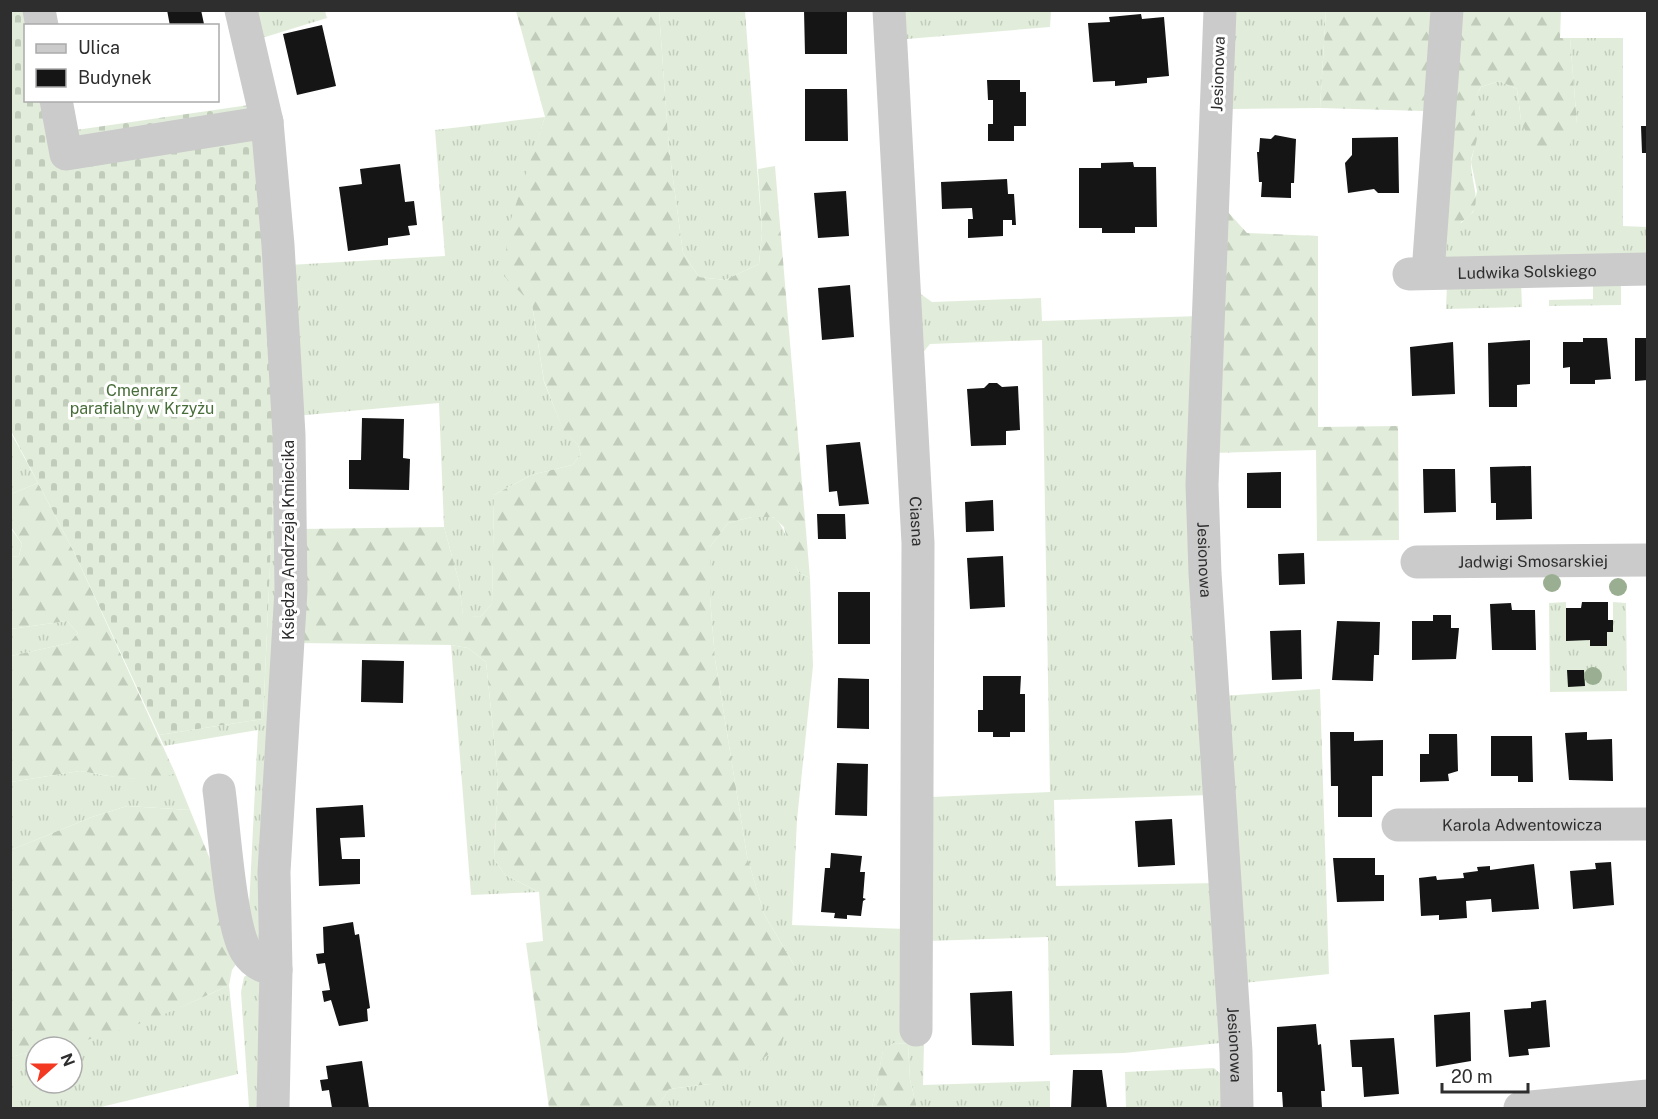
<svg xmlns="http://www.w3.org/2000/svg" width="1658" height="1119" viewBox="0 0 1658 1119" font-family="'Public Sans',sans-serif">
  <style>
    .grass { fill: url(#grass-tufts) }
    .forest { fill: url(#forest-firs) }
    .cemetery { fill: url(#cemetery-stones) }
    .building { fill: #151515 }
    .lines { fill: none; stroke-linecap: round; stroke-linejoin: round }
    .minor { stroke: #cbcbcb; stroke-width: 33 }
    .tree { fill: #9aaf92 }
    .labels { text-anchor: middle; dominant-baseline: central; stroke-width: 6; stroke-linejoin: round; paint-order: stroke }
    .street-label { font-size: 16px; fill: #2e2e2e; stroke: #fff }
    .park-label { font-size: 16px; fill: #476d38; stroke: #fff }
  </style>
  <defs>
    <pattern id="grass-tufts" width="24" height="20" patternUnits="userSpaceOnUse" patternTransform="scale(1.5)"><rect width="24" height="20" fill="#e1edda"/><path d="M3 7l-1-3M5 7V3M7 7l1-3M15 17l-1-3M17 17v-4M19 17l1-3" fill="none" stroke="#c1ccbb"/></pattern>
    <pattern id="forest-firs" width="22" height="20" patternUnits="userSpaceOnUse" patternTransform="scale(1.5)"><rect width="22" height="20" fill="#e1edda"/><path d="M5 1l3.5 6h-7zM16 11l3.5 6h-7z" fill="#c1ccbb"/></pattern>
    <pattern id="cemetery-stones" width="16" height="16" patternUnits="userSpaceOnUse" patternTransform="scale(1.5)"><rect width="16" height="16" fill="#e1edda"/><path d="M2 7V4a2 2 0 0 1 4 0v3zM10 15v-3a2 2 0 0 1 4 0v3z" fill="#c1ccbb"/></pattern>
  </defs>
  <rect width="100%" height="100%" fill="#fff"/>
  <!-- grass -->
  <path class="grass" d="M254 11H325L327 18 262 38Z
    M659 11H745L762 233 759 264 725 280 699 277 683 253 669 149Z
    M897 11H1051L1050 27 907 39Z
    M1235 11H1326L1320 108 1232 109Z
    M1570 38H1623V226L1647 227V256L1446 258 1436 245 1424 111 1461 223 1473 212 1477 191 1471 162 1477 136 1473 101 1481 87 1499 81 1517 89 1521 120 1577 124Z
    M545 117 534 152 532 304 544 382 563 429 578 445 581 455 572 465 531 475 494 495 492 604 480 617 463 616 459 582 444 527 439 403 295 416 289 265 445 256 435 130Z
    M1621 280V305L1549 306V300L1593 299V281Z
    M1521 282 1522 307 1446 309 1447 284Z
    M915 290 932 302 1041 298 1042 321 1200 316 1211 795 1054 800 1056 886 1217 883 1220 1043 1124 1053 1050 1055 1048 937 928 941 931 797 1050 792 1042 340 930 344 919 357Z
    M10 431 38 483 11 494H10Z
    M276 436 283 572 263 949 256 950 249 907 258 730 164 746 159 735 263 719Z
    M752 517C758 517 766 516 772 517 786 522 792 559 799 573L810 578 813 666 797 820 792 925 906 929 924 1044 923 1085 1050 1081V1108H917L910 1080 908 1044 894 1043 883 1051 872 1108H657L669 1089 710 1084 794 965 764 914 747 856 715 659 710 597V547L728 523Z
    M10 527 22 544 19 556 11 557Z
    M1566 602V640H1590L1591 646H1607V632H1613V602L1626 603 1627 691 1550 692 1549 603Z
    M67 621 78 633 69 643 11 656V629Z
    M451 645 468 648 486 662 498 777 494 859 505 875 539 892 471 895Z
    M1320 689 1329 974 1243 983 1222 696Z
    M80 771C113 777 143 783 175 773L190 810 127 806 92 817 11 850V782Z
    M251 972 261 985 265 1108H249L241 992 244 977Z
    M229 985 238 1074 97 1108H11L10 1057 36 1051V1083H72V1047H53C114 1032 173 1013 229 985Z
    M1214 1068 1223 1076 1224 1108H1126L1125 1072Z"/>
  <!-- forest -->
  <path class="forest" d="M516 11H659L669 149 683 253 699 277 725 280 759 264 762 233 758 169 775 166 810 578 799 573 790 554 784 527 773 517H752L728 523 710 547V597L715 659 747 856 764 914 794 965 796 999 781 1046 752 1066 710 1084 669 1089 657 1108H549L526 943 543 941 539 892 505 875 494 859 498 777 486 662 468 648 451 645 298 643 301 529 444 527 459 582 463 615 480 617 492 604 494 495 531 475 572 465 581 455 578 445 563 430 544 381 532 304 504 276 508 228 545 117Z
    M1326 11H1431L1424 111 1320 108Z
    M1454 11H1561L1560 38H1570L1577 124 1569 148 1552 154 1531 145 1521 120 1517 89 1499 81 1481 87C1468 108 1478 113 1477 136 1477 145 1471 154 1471 163 1472 193 1490 213 1449 227L1437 221Z
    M1228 212 1247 233 1318 236V427L1398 426 1399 540 1317 541 1316 450 1213 453Z
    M38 483 74 552 175 773 154 780 121 778 80 771 11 782V656L69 643 78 633 67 621 11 629 10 557 19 556 22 544 11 527V494Z
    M127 806 190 810 232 913 241 957 232 970 229 985C177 1010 94 1047 36 1047V1051L11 1057V850L92 817Z
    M894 1043 908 1044 910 1080 917 1108H872L883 1050Z"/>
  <!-- cemetery -->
  <path class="cemetery" d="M11 11H46L26 26V100L63 101 69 131 256 104 276 436 263 719 159 735 74 552 11 431Z"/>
  <!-- building -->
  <path class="building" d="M167 10H201L204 24 170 26Z
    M804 10H847V54H805Z
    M1141 14 1142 19 1164 17 1169 76 1147 78V83L1115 86V81L1093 82 1088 23 1110 22 1109 17Z
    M322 25 336 86 297 95 283 34Z
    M987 80H1020V92H1026V126H1014V141H988V124H993V100H988Z
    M805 89H847L848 141H805Z
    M1641 126H1648V153H1642Z
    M1275 135 1296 139 1294 183H1291V198L1261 197 1262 182H1259L1257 152H1259L1260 138 1271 139Z
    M1398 137 1399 193H1378L1374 189 1348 193 1345 163 1352 155V138Z
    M1133 162 1134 167H1156L1157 227H1135V233H1102V228H1079V168H1101V163Z
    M400 164 405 202 414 201 417 225 408 226 410 235 388 238V245L348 251 339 187 362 184 360 169Z
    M1007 179 1008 194H1014L1016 225H1012V220H1003V236L968 238V219H973L972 208 942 209 941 182Z
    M846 191 849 236 818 238 814 193Z
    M850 285 854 337 822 340 818 288Z
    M1583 338H1607L1611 379 1595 380V384H1570V367L1563 368V342H1583Z
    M1635 338H1648V380L1635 381Z
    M1530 340V384L1517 385V407H1489L1488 343Z
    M1453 342 1455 394 1412 396 1410 347Z
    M989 383H997L1002 387 1018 386 1020 430 1006 431V445L971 446 967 389 984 388Z
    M362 418 404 419 403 458 410 459 409 490 349 489V460H361Z
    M860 442 869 504 839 506 837 491 829 492 826 445Z
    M1531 466 1532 519 1496 520V503H1491L1490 467Z
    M1423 469H1455L1456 512 1424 513Z
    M1281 472V508H1247V473Z
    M993 500 994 531 966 532 965 502Z
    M817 514H845L846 539H818Z
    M1304 553 1305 584 1279 585 1278 554Z
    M1003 556 1005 607 970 609 967 558Z
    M838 592H870V644H838Z
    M1582 602H1608V620H1613V632H1607V646H1590V640L1566 641V608H1581Z
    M1511 603 1512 610H1535L1536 650H1492L1490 604Z
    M1433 615H1451V628H1459L1456 659 1412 660V621H1433Z
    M1337 621 1380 622 1379 655H1374L1373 681 1332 680Z
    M1301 630 1302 679 1272 680 1270 631Z
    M362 660 404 661 403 703 361 702Z
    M1567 670H1584L1585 686 1568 687Z
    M983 676H1021L1020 694H1025V732H1010V737H993V732H978V710H983Z
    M838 678 869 679V729L837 728Z
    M1330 732H1354V741L1383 740V776H1372V817H1338V786H1331Z
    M1587 732V740L1612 739 1613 781 1569 780 1565 733Z
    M1429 734H1457L1458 771 1448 774 1449 781 1420 782V754H1429Z
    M1491 736H1532L1533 782H1518V776H1491Z
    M837 763 868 764 867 816 835 815Z
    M363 805 365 837 340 838 342 859H360V884L319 886 316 808Z
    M1172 819 1175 865 1138 867 1135 821Z
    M831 853 862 856 860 872H865L863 898 866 899 863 901 861 916 847 915V919L834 918 835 913 821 912 825 868H830Z
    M1333 858H1375V875H1384V901L1337 902Z
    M1611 862 1614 905 1573 909 1570 871 1596 869 1595 863Z
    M1534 864 1539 909 1492 912 1491 899 1466 901 1467 918 1439 920V915L1421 916 1419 878 1436 876 1437 880 1464 878 1463 873 1478 871 1477 867 1490 866V870Z
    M353 922 355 935 359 934 370 1008 367 1009 368 1021 339 1026 331 1000 324 1002 322 991 330 990 325 963 318 964 316 954 324 953 323 927Z
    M1012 991 1014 1046 972 1045 970 993Z
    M1546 1000 1550 1047 1528 1049 1529 1055 1509 1057 1504 1010 1531 1008V1002Z
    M1470 1012 1471 1061 1436 1067 1434 1015Z
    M1316 1024 1318 1045 1321 1044 1325 1091H1321L1322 1108H1283L1282 1092H1277V1027Z
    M1394 1038 1399 1094 1364 1097 1362 1067H1352L1350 1040Z
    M362 1061 369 1108H332L329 1090 322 1091 320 1080 328 1079 326 1066Z
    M1073 1070H1102L1107 1108H1071Z"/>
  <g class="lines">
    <!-- minor -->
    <g class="minor">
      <path d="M39 10 42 26"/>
      <path d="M241 10 267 122 278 245 289 435 291 590 274 872 276 970 273 1108"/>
      <path id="s1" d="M889 10 918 543 916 1030"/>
      <path id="s2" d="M1220 10 1202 485 1205 573 1236 1052 1237 1108"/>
      <path d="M56 100 66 154 267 122"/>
      <path d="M1428 273 1447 10"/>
      <path id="s3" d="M1409 274 1648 269"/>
      <path id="s4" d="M1417 562 1648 560"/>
      <path d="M219 790C224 825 230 925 246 951 253 963 263 968 276 970"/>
      <path id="s5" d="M1398 825 1648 824"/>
      <path d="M1520 1108 1648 1096"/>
    </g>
  </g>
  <!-- trees -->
  <g class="tree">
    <circle cx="1552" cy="583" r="9"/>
    <circle cx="1618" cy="587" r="9"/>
    <circle cx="1593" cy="676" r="9"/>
  </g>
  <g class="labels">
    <!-- street labels -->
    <g class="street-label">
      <text transform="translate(1218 74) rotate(-88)">Jesionowa</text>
      <text stroke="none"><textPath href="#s3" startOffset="118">Ludwika Solskiego</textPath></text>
      <text stroke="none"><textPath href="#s1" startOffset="512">Ciasna</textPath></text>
      <text transform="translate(288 540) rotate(-90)">Księdza Andrzeja Kmiecika</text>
      <text stroke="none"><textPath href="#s2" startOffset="550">Jesionowa</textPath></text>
      <text stroke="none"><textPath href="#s4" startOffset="116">Jadwigi Smosarskiej</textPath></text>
      <text stroke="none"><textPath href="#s5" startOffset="124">Karola Adwentowicza</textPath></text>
      <text stroke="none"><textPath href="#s2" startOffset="1036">Jesionowa</textPath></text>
    </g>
    <!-- park labels -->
    <g class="park-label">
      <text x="142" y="390">Cmenrarz<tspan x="142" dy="18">parafialny w Krzyżu</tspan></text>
    </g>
  </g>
  <!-- border -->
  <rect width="1658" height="1119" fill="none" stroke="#2e2e2e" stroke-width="24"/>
  <!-- legend -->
  <rect x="24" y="24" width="195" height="78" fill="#ffffff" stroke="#ababab" stroke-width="1.5"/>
  <rect x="36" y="44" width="30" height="9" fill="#cbcbcb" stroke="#ababab" stroke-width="1.5"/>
  <text x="78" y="54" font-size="18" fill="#2e2e2e">Ulica</text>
  <rect x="36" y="69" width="30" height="18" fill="#151515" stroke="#ababab" stroke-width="1.5"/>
  <text x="78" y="84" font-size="18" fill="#2e2e2e">Budynek</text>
  <!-- north arrow -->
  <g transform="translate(54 1065) rotate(69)"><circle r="28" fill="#ffffff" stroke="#ababab" stroke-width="1.5"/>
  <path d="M0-4.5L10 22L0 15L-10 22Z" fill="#f33921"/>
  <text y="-9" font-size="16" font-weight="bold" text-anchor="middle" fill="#2e2e2e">N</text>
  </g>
  <!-- scale -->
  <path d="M1442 1083v9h86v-9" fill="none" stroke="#2e2e2e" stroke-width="3"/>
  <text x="1451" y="1083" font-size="18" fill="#2e2e2e" stroke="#ffffff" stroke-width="4.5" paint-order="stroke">20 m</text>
</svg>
